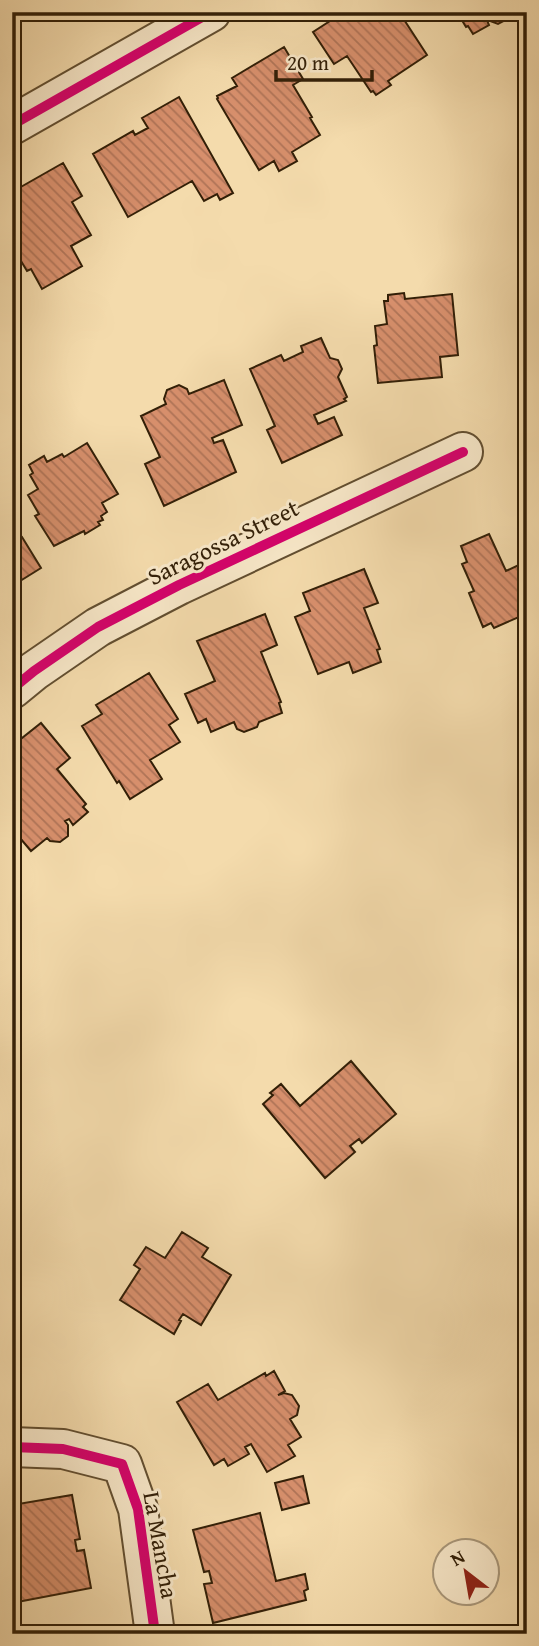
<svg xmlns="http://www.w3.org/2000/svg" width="539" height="1646" viewBox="0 0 539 1646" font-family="'Gentium Book Plus',serif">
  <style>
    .building { fill: url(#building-back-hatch); stroke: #321f07; stroke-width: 2 }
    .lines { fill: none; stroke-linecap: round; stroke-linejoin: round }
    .minor-casing { stroke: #624e30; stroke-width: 42 }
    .minor { stroke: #f8e8c9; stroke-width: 38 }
    .cycleway-casing { stroke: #f8e8c9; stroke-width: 15 }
    .cycleway { stroke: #d6006c; stroke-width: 10 }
    .labels { text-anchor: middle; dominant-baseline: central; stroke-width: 6; stroke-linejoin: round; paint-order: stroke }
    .street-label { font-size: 24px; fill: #321f07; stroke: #f8e8c9 }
  </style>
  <defs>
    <pattern id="building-back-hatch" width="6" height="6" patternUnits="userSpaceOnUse" patternTransform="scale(1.75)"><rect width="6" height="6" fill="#d78f6c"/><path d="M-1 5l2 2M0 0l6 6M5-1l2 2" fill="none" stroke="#af7457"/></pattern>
  </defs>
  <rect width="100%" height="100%" fill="#f4dbac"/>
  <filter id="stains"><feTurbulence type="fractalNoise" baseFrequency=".00286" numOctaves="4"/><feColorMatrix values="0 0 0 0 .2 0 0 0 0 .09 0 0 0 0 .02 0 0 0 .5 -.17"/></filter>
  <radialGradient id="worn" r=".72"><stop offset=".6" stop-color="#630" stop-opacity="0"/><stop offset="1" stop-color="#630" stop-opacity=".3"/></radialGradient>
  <!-- building -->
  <path class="building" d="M344 12H399L427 55 388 81 391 85 376 95 373 91 371 92 347 56 334 64 313 32Z
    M457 12H513V13L511 17 498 24 490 21 486 15 485 16 489 25 473 34 468 26 466 27Z
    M284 47 303 79 293 85 312 117 310 118 320 135 292 152 297 161 279 171 274 161 259 170 217 99 218 98 217 96 237 86 232 78Z
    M179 97 233 193 220 200 217 194 204 201 192 181 128 217 93 154 133 131 135 135 148 128 142 118Z
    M63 163 82 196 72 202 91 235 71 246 82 266 42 289 31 269 27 271 12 246V204L16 202 12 196V192Z
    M404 293 405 299 452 294 458 355 440 357 442 377 378 383 374 346 377 345 375 326 387 324 384 301H388V295Z
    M321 338 330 358 338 360 342 369 338 377 347 397 344 399 346 401 314 415 318 424 334 417 342 435 282 463 267 430 275 426 250 369 281 355 284 361 303 352 301 346Z
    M224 380 242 425 212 438 214 443 223 440 236 472 164 506 145 464 160 457 141 416 166 404 164 399 167 390 179 385 187 389 189 394Z
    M87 443 118 494 102 503 107 512 101 516 103 520 98 522 100 525 85 534 84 531 54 546 35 516 39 514 28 495 38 489 30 475 33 473 29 465 44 456 47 462 62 454 64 457Z
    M489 534 506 571 527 561V630L521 616 494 628 491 623 483 627 469 593 474 591 462 564 467 562 461 546Z
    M22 537 41 568 12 586V543Z
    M364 569 378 603 364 608 380 649 377 650 381 662 353 673 349 662 318 674 295 617 310 611 303 593Z
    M265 614 277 645 261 652 281 702 279 703 282 713 259 722 257 727 244 732 237 729 234 722 211 732 206 719 198 723 185 694 215 681 197 641Z
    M149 673 178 719 169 725 180 742 150 760 162 779 130 799 119 781 117 783 82 726 102 714 96 705Z
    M41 723 70 758 57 769 86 804 83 807 88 812 73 825 69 819 65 821 68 825V836L60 842 50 841 47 838 31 851 20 838 12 845V746Z
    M351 1061 396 1114 362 1143 359 1139 350 1146 355 1152 325 1178 263 1104 273 1095 270 1093 281 1084 300 1106Z
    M182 1232 208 1248 202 1257 231 1275 201 1325 183 1314 179 1320 181 1321 174 1334 120 1300 140 1269 134 1265 146 1247 165 1258Z
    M274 1371 285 1391 278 1395 284 1393 292 1395 299 1406 297 1415 290 1419 301 1437 288 1445 295 1456 267 1472 251 1444 245 1447 249 1454 228 1466 224 1459 214 1465 177 1402 208 1384 218 1400 265 1373 266 1376Z
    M303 1476 309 1503 282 1510 275 1483Z
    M72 1495 80 1539 75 1540 77 1551 84 1550 91 1588 12 1603V1576H16L12 1553V1505Z
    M260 1513 276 1581 305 1574 308 1589 304 1591 306 1600 213 1623 204 1584 212 1583 209 1571 204 1572 193 1530Z"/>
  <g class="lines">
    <defs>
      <path id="minor" d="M12 125 211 12
        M12 689 34 671 98 627 179 585 463 452
        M12 1447 63 1449 122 1464 138 1509 155 1634"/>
    </defs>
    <!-- minor casing -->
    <use href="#minor" class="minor-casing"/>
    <!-- minor -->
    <use href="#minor" class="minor"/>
    <defs>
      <path id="cycleway" d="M12 125 211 12
        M12 689 34 671 98 627 179 585 463 452
        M12 1447 63 1449 122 1464 138 1509 155 1634"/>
    </defs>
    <!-- cycleway casing -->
    <use href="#cycleway" class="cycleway-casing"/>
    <!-- cycleway -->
    <use href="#cycleway" class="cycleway"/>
  </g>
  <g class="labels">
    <!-- street labels -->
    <g class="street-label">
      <text transform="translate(223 542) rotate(-26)">Saragossa Street</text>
      <text transform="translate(161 1545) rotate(80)">La Mancha</text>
    </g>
  </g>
  <!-- margin -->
  <rect width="539" height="1646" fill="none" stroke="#f4dbac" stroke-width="42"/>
  <rect x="14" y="14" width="511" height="1618" fill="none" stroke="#321f07" stroke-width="3.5"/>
  <rect x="21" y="21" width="497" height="1604" fill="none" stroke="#321f07" stroke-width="2"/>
  <!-- north arrow -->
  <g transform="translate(466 1572) rotate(329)"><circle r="33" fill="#f8e8c9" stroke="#a9987b" stroke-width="2"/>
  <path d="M0-5L12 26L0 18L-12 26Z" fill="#8f2418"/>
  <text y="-10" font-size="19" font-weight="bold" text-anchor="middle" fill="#321f07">N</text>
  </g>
  <!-- scale -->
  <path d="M276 70v10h96v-10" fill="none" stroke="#321f07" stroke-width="3.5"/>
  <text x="287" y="70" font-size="21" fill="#321f07" stroke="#f8e8c9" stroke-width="5" paint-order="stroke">20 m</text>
  <rect width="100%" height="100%" filter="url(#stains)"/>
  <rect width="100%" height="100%" fill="url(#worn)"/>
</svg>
